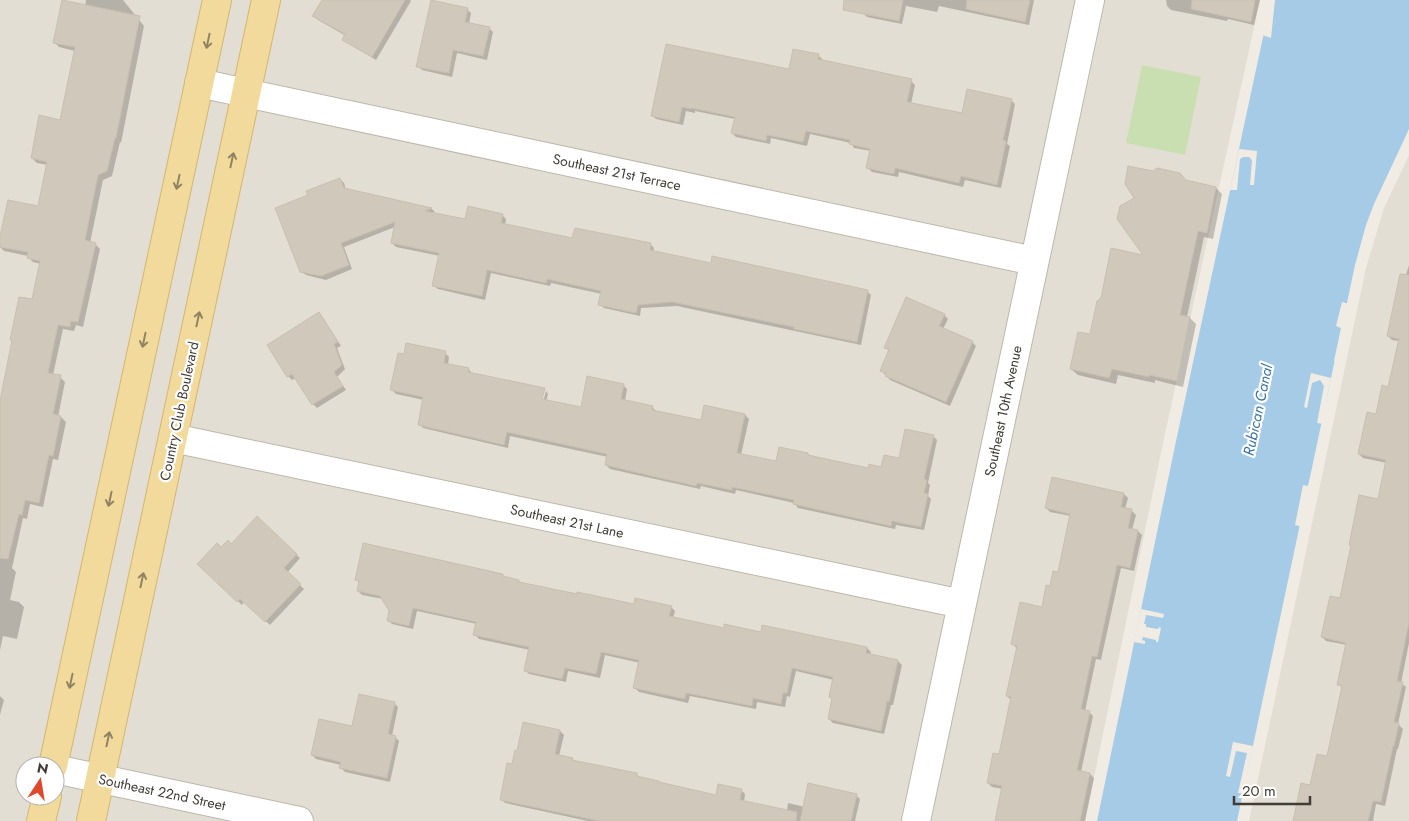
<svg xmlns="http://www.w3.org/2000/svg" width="1409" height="821" viewBox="0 0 1409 821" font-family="Jost,sans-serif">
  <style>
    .residential { fill: #e3ded3 }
    .green { fill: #cadfb1 }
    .water { fill: #a6cbe6 }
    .pier { fill: #f0ece4 }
    .shadow { fill: #0003 }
    .building { fill: #d0c8bb; stroke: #c9bfaf }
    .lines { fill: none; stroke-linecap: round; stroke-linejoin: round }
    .minor-casing { stroke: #bdb7ab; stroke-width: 30 }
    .major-casing { stroke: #d4b66e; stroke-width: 30 }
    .minor { stroke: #fff; stroke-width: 28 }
    .major { stroke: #f1da9b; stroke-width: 28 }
    .oneway { stroke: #908363 }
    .labels { text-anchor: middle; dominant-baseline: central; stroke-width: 4.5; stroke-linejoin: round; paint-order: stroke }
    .street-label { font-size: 14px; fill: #413c35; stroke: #fff }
    .water-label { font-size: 15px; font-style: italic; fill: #3c749f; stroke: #fff }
  </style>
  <rect width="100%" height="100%" fill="#f0ece4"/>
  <!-- residential -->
  <path class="residential" d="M0 0H204L40 766H25V796H33L28 821H0Z
    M231 0H253L77 821H55Z
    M279 0H1260L1163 443 1085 821H104Z
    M1409 155V821H1249L1366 268 1384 208Z"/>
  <!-- green -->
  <path class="green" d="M1142 65 1201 77 1185 155 1126 143Z"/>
  <!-- water -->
  <path class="water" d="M1271 0H1409V129L1374 204 1366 225 1355 265 1237 821H1097L1175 446Z"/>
  <!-- pier -->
  <path class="pier" d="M1269 0H1275L1271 38 1262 35Z
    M1239 149 1257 151 1254 185H1250L1252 160 1249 157H1243L1240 159 1237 190H1230Z
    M1342 302 1349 304 1337 362 1334 361 1341 328 1336 326Z
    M1311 373 1331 378 1326 402 1328 403 1324 424 1317 423 1324 386 1320 380 1312 383 1307 408 1304 407Z
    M1315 458 1317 459 1302 527 1295 525 1303 485 1308 486Z
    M1141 609 1164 614 1163 618 1146 615 1144 624H1146V627L1158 629 1159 627 1161 628 1158 642H1156V640L1143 637 1142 640 1145 641V644L1134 642Z
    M1233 742 1253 746 1247 775 1250 776 1246 794 1238 793 1247 753 1236 751 1230 777 1226 776Z"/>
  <!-- shadow -->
  <path class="shadow" d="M86 0H123L144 26 121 143 120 142 112 176 103 180 90 243 95 244 100 249 83 327 76 325 74 331 63 329 53 375 60 377 65 382 58 417H61L66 422 58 460 53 459 43 507 30 504 27 519 23 518 12 568 16 572 10 600 19 602 24 607 17 639 3 636 0 650V408L33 301 41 264 33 262 28 257V256L4 251 0 247V242L39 208 48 165 37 163 32 158 61 121 75 51 59 47 54 42 85 6Z
    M323 0H410L411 1 376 60 348 43 346 36 318 20 314 16Z
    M865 0H1034L1029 25 939 6 937 12 906 6 902 24 867 17 863 13Z
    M1166 0H1260L1254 25 1228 19 1227 21 1171 10 1167 6Z
    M467 9 471 13 469 24 489 28 493 32 487 60 457 53 452 77 422 70 418 66Z
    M819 56 823 60 822 62 911 81 915 85 911 104 963 115 1011 100 1015 104 1007 144 1010 146 1001 188 965 180 963 187 899 172 898 177 872 172 868 168 871 151 854 148 851 143 810 134 807 146 771 138 770 144 736 137 732 133 735 119 695 111V113L686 111 683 125 656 119 652 115 790 70Z
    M340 179 344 183 346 190 432 209 435 212 432 213 466 220 502 215 506 219 505 225 573 240 650 244 654 248 653 252 712 264 867 291 871 295 861 345 677 306 641 308 640 316 604 308 600 304 602 294 551 283 550 286 491 273 485 300 438 289 434 286 440 256 396 247 392 243 395 227 344 247 352 269 326 280 306 275 301 271 310 196Z
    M1187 182 1216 188 1222 194 1213 239 1204 237 1187 317 1190 318 1196 324 1183 387 1155 380V383L1118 375 1116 384 1078 375 1071 369 1091 336 1146 257Z
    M1409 265V643L1401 683 1406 687 1398 724 1403 729 1398 749H1397L1385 806 1376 804 1373 821H1294L1311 787 1328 758 1343 688 1339 684 1347 645 1326 641 1322 637 1341 599 1352 546 1350 544 1379 501 1387 463 1363 458 1359 454 1389 388 1399 341 1392 340 1388 336Z
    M319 314 323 318 341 346 337 348 345 369 337 377 346 390 317 408 313 404 296 378 292 380 288 376Z
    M944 315 948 319 943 329 972 342 976 346 950 406 890 380 881 370 889 351 885 347Z
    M445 353 449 357 448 365 468 369 472 373 544 390 545 391H543L540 405 542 406 546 391 548 394 546 401 582 409 623 385 627 389 625 401 652 407 656 411 702 421 745 415 749 419 741 455 777 463 808 454 811 457 869 470 882 468 900 460 933 436 937 440 928 483 930 485 928 496 931 499 924 530 896 525 895 529 798 508 794 503 736 490 735 494 701 486 700 489 610 469 606 465 608 457 510 436 508 448 423 428 419 424 424 400 396 394 392 390Z
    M1052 479 1124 494 1128 498 1125 509 1132 511 1136 515 1132 530 1138 531 1142 535 1134 571 1121 568 1101 660 1096 659 1085 711 1089 712 1093 716 1081 772 1090 774 1094 778 1085 821H996L1003 789 992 787 988 783 1000 756 1011 700 1007 696 1017 649 1013 644 1043 608 1059 574 1071 516 1050 512 1046 508Z
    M257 518 300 558 287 573 304 589 270 625 244 602 242 605 199 564 221 549 231 545Z
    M502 575 506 578 519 581 521 583 635 605 671 607 675 611 673 618 725 629 762 633 763 627 867 648 871 652 870 655 898 661 902 665 893 705H891L884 734 833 723 829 719 833 700 830 697 834 680 796 671 790 697 787 696 785 707 757 702 756 709 690 696 688 703 639 692 635 688 640 663 605 655 600 678 568 671 566 682 529 674 525 670 530 650 479 639 475 635 477 624 417 611 413 629 392 624 388 620 390 611 383 599 362 595 358 591 360 583 356 579Z
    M0 696 4 700 0 715Z
    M394 703 398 707 392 736 395 737 399 741 390 782 345 772 341 768V765L316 759 312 755Z
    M524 724 560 731 564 735 559 756 572 759 574 761 637 775 640 778 717 796 741 790 745 794 744 802 787 811 788 803 805 807 856 795 860 799 855 821H588L505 803 501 799 518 752Z"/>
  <!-- building -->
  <path class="building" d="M62 0 140 16 116 138H115L107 171 98 175 85 240 96 243 78 322 71 321 70 327 58 325 48 373 61 375 53 414 61 416 53 456 49 455 39 503 25 500 22 515 19 514 8 559 0 558V401L12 340H10L19 297 32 299 40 261 27 258 28 252 0 247V236L8 200 38 206 47 162 31 158 39 115 60 120 75 47 53 43Z
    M322 0H405L372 57 342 40 345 34 312 16Z
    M431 0 468 8 465 22 490 27 483 56 453 50 449 73 416 67Z
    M844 0H903L899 21 843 10Z
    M967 0H1030L1025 22 966 9Z
    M1192 0H1255L1251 22 1191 9Z
    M666 44 789 69 793 49 819 54 818 59 912 79 907 102 962 113 967 89 1012 99 1003 140 1006 141 997 185 961 176 959 183 895 168 894 174 866 168 870 149 849 144 850 140 806 131 803 142 767 135 766 141 731 133 735 117 691 108V109L682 107 679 122 651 116Z
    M1128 166 1153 171 1157 168 1180 173 1186 180 1216 187 1207 233 1198 231 1180 315 1190 317 1177 381 1149 375V377L1112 369 1109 378 1070 369 1078 332 1090 334 1097 301 1101 298 1111 248 1143 255 1117 219 1120 206 1134 198 1125 184Z
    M340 178 344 188 432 208 425 211 465 219 468 206 503 214 501 223 572 238 575 228 651 243 650 250 711 263 712 256 868 290 857 342 794 329V327L672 302 638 305 636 313 598 305 601 291 547 279 546 283 487 270 482 296 432 286 439 253 391 243 395 222 341 243 349 265 321 276 300 272 275 208 308 195 306 191Z
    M1400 274 1409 275V622L1397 681 1403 682 1394 722 1399 723 1394 746H1393L1381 802 1373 801 1368 821H1293L1301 783 1310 785 1317 754 1327 756 1342 686 1337 685 1346 643 1321 637 1330 596 1340 598 1351 545H1349L1359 495 1378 499 1386 460 1358 454 1367 412 1376 414 1382 385 1388 387 1399 339 1387 336Z
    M906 297 945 314 939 326 973 341 946 402 885 376 886 373 880 371 889 349 884 348Z
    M319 312 338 342 334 344 342 365 334 372 343 386 312 405 292 374 287 377 267 345Z
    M406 343 446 351 444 363 469 368 468 372 545 388 542 399 581 407 587 376 624 384 621 399 653 406 652 410 701 420 704 405 745 414 737 453 776 461 779 447 808 453V455L868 468 869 464 881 467 884 455 899 458 905 429 934 435 924 479 927 480 924 493 928 494 921 527 892 521 891 526 793 504 794 500 732 487V490L697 483 696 486 660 478 605 465 607 454 507 432 504 445 418 425 423 397 390 390 398 353 404 354Z
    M1052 477 1124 493 1121 507 1132 509 1128 528 1138 530 1130 568 1117 565 1097 657 1092 656 1081 709 1090 711 1077 770 1090 773 1080 821H995L1002 786 987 783 993 753 999 754 1011 697 1006 696 1017 646 1011 644 1020 602 1042 607 1046 585 1050 586 1053 571 1058 572 1070 514 1045 508Z
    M257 516 297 554 284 568 301 584 265 622 240 599 237 602 197 564 217 543 221 547 228 540 231 544Z
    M363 543 503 574V576L519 580V582L577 594V592L634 604 635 598 672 606 669 616 724 628V624L761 632 762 625 867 647 866 653 898 660 889 702 887 701 881 731 828 719 832 698 829 697 833 677 792 668 787 693H783L781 704 753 698 752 706 686 693 685 699 633 688 639 660 601 652 596 674 565 668 562 679 524 671 529 647 473 635 476 622 413 608 409 626 387 621 389 611 380 596 357 591 359 581 355 580Z
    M359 694 395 702 388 734 396 736 387 778 339 768 341 762 311 755 319 719 352 726Z
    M523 722 560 730 555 754 573 758 572 760 637 773V776L659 781V782L716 795 718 784 742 789 740 800 797 812 796 821H599L500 800 507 763 512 764 515 750 517 751Z
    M808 783 857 794 851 821H800Z"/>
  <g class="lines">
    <defs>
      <path id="minor" d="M199 83 1034 261
        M173 438 962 604
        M55 769 299 821
        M916 821 1090 0"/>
      <path id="major" d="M53 766 217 0
        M41 821 47 796
        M91 821 266 0"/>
    </defs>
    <!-- minor casing -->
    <use href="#minor" class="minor-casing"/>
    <!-- major casing -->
    <use href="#major" class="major-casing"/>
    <!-- minor -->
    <use href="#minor" class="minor"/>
    <!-- major -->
    <use href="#major" class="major"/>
  </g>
  <!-- one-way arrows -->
  <defs><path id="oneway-shaft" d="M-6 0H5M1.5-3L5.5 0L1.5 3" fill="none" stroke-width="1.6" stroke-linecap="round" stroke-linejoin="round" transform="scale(1.25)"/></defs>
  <g class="oneway">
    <use href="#oneway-shaft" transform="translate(208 41) rotate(102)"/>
    <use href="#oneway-shaft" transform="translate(232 160) rotate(-78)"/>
    <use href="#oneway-shaft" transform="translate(178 182) rotate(102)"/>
    <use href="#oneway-shaft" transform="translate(198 319) rotate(-78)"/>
    <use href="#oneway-shaft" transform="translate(144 340) rotate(102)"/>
    <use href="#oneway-shaft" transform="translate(110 499) rotate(102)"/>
    <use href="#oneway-shaft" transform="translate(142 580) rotate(-78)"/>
    <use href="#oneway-shaft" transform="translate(71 681) rotate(102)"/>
    <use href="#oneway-shaft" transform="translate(108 739) rotate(-78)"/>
  </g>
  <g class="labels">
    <!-- street labels -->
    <g class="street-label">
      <text transform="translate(617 172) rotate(12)">Southeast 21st Terrace</text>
      <text transform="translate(179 411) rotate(-78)">Country Club Boulevard</text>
      <text transform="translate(1003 411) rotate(-78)">Southeast 10th Avenue</text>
      <text transform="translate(567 521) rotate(12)">Southeast 21st Lane</text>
      <text transform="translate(162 792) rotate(12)">Southeast 22nd Street</text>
    </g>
    <!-- water labels -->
    <g class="water-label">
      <text transform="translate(1258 410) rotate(-78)">Rubican Canal</text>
    </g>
  </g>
  <!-- north arrow -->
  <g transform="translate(40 781) rotate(12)"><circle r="24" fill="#ffffff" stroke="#b3b1ae"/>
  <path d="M0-4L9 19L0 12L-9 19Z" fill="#df482b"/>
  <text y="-8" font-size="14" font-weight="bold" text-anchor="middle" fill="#413c35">N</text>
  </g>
  <!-- scale -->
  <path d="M1234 796v8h76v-8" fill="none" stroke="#413c35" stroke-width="2.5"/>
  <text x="1242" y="796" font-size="15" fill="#413c35" stroke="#ffffff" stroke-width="4" paint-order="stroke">20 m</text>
</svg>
